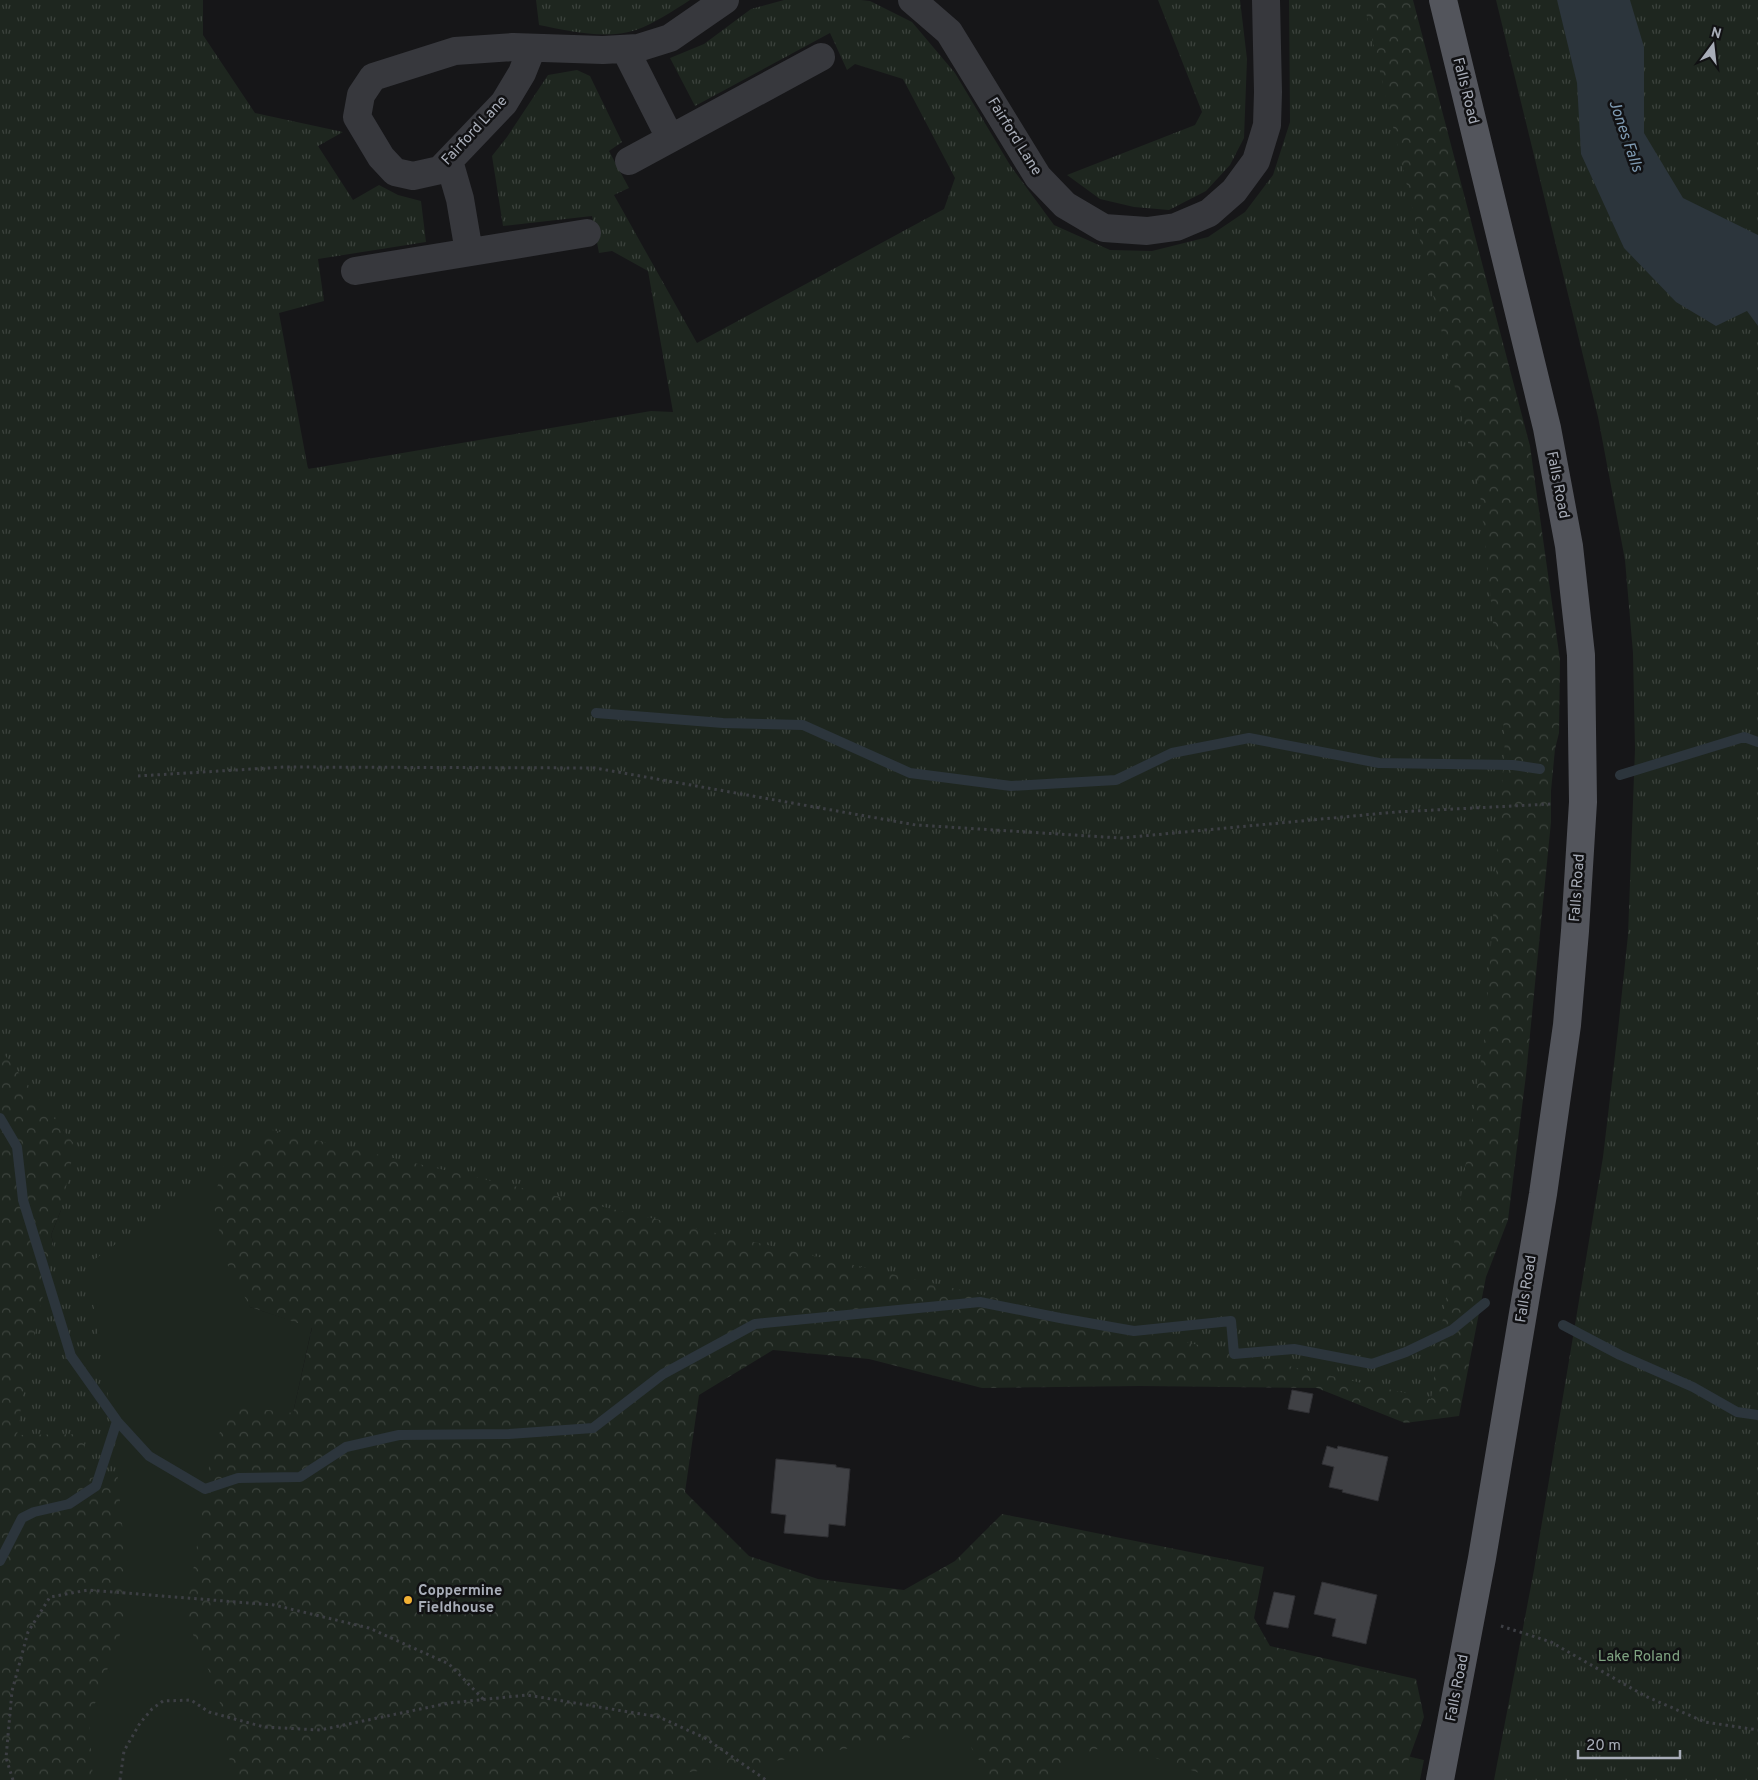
<svg xmlns="http://www.w3.org/2000/svg" width="1758" height="1780" viewBox="0 0 1758 1780" font-family="Overpass,sans-serif">
  <style>
    .green { fill: #1e261f }
    .forest { fill: url(#forest-crowns) }
    .park { fill: url(#park-tufts) }
    .water { fill: #2c353c }
    .lines { fill: none; stroke-linecap: round; stroke-linejoin: round }
    .stream { stroke: #2c353c; stroke-width: 10 }
    .building { fill: #404145; stroke: #303034 }
    .path { stroke: #3d3f44; stroke-width: 3; stroke-dasharray: 2.5 4; stroke-linecap: butt }
    .minor { stroke: #37383d; stroke-width: 28 }
    .major { stroke: #53555c; stroke-width: 28 }
    .poi-dot { fill: #f2b134; stroke: #111113; stroke-width: 2 }
    .labels { text-anchor: middle; dominant-baseline: central; stroke-width: 5; stroke-linejoin: round; paint-order: stroke }
    .street-label { font-size: 15px; fill: #a8adb8; stroke: #111113 }
    .poi-label { font-size: 15px; font-weight: bold; fill: #a8adb8; stroke: #111113; text-anchor: start }
    .park-label { font-size: 15px; fill: #7fa381; stroke: #111113 }
    .water-label { font-size: 16px; font-style: italic; fill: #7f9bb3; stroke: #111113 }
  </style>
  <defs>
    <pattern id="forest-crowns" width="20" height="18" patternUnits="userSpaceOnUse" patternTransform="scale(1.25)"><rect width="20" height="18" fill="#1e261f"/><path d="M2 6a3 3 0 1 1 6 0M12 15a3 3 0 1 1 6 0" fill="none" stroke="#3c433d"/></pattern>
    <pattern id="park-tufts" width="24" height="20" patternUnits="userSpaceOnUse" patternTransform="scale(1.25)"><rect width="24" height="20" fill="#1e261f"/><path d="M3 7l-1-3M5 7V3M7 7l1-3M15 17l-1-3M17 17v-4M19 17l1-3" fill="none" stroke="#3c433d"/></pattern>
  </defs>
  <rect width="100%" height="100%" fill="#161618"/>
  <!-- green -->
  <path class="green" d="M65 277 250 1307 312 1327 293 1413 234 1473 1424 1760 1420 1780H22L75 1321 51 1235 97 1120 0 751Z"/>
  <!-- forest -->
  <path class="forest" d="M1302 0H1413L1530 446 1560 660 1559 733 1555 749 1551 791V822L1526 1075 1508 1220 1486 1277 1459 1416 1405 1423 1317 1388 1140 1386 982 1388 869 1359 773 1350 699 1395 685 1492 749 1556 818 1579 904 1590 955 1561 1002 1514 1264 1567 1254 1618 1270 1646 1416 1679 1424 1717 1406 1767 1393 1780H1220L1141 1753 1095 1749 1052 1773 1050 1780H991L960 1729 781 1760 631 1780H233L218 1692 185 1616 194 1565 212 1447 234 1406 293 1413 312 1328 250 1307 226 1262 213 1202 243 1098 295 453 309 469 731 433 1206 257 1287 191Z
    M0 751 97 1120 51 1235 75 1321 115 1448 124 1545 126 1618 89 1720 93 1780H0Z"/>
  <!-- park -->
  <path class="park" d="M0 0H203V35L255 113 343 132 318 146 353 200 379 185 398 195 421 201 426 242 318 259 324 301 279 313 308 469 651 411 673 412 648 271 612 251 599 253 592 216 503 226 492 156 507 137 548 75 577 70 590 76 622 142 609 151 629 188 614 195 697 343 944 209 955 178 903 79 855 64 847 70 830 33 695 106 670 58 704 44 751 9 784 0H861L870 1 912 22 955 73 1010 165 1054 225 1110 250 1152 251 1208 237 1245 212 1273 175 1290 122 1289 0H1363L1480 493 1505 740 1485 1034 1431 1399 272 1130 87 1265 121 1476 85 1478 84 1434 17 1435 25 1380 75 1145 0 1049Z
    M536 0H690C673 11 655 23 636 30 606 40 569 31 539 25Z
    M1158 0H1240L1247 59 1244 138 1230 165 1206 191 1169 210 1134 207 1100 199 1067 175 1195 125 1202 112Z
    M1496 0H1758V1780H1494L1534 1570 1603 1157 1618 1030 1628 935 1635 749 1633 653 1625 560 1598 417Z"/>
  <!-- water -->
  <path class="water" d="M1557 0H1630L1644 47V133L1683 198 1758 235V326L1747 311 1716 326 1676 302 1624 248 1581 154 1577 83Z"/>
  <g class="lines">
    <!-- stream -->
    <path class="stream" d="M596 713 723 723 803 725 910 773 1011 786 1116 780 1172 753 1249 738 1379 763 1513 765 1540 769
      M1620 775 1744 737 1758 742
      M0 1118 17 1147 23 1200 71 1356 117 1421 149 1456 205 1489 238 1478 300 1477 346 1447 399 1435 509 1434 593 1428 663 1374 755 1324 980 1302 1060 1318 1134 1331 1231 1321 1234 1354 1294 1349 1372 1364 1406 1352 1452 1330 1485 1303
      M1563 1325 1620 1355 1693 1387 1737 1412 1758 1415
      M0 1561 22 1518 34 1512 69 1504 96 1486 117 1421"/>
  </g>
  <!-- building -->
  <path class="building" d="M1292 1390 1313 1394 1309 1413 1288 1409Z
    M1327 1446 1337 1449 1338 1446 1388 1457 1378 1501 1342 1492 1343 1490 1329 1487 1334 1467 1322 1464Z
    M776 1459 836 1465V1467L850 1469 845 1526 829 1524 828 1537 784 1533 786 1515 771 1513Z
    M1322 1582 1377 1595 1366 1644 1332 1636 1336 1619 1314 1614Z
    M1274 1592 1295 1596 1288 1628 1266 1624Z"/>
  <g class="lines">
    <!-- path -->
    <path class="path" d="M138 776 285 767 595 768 916 825 1121 838 1396 812 1551 804
      M1501 1626 1551 1642 1645 1696 1705 1722 1758 1730
      M13 1780 6 1758 12 1691 28 1632 50 1597 88 1590 274 1605 369 1628 449 1664 484 1700
      M120 1780 124 1751 140 1723 152 1709 163 1701 191 1700 209 1712 264 1727 320 1730 449 1703 527 1695 659 1717 705 1738 766 1780"/>
    <!-- minor -->
    <path class="minor" d="M912 0 949 32 1038 177 1065 205 1104 228 1147 231 1176 227 1209 213 1234 191 1256 161 1267 125 1268 92 1266 0
      M532 48 522 73 504 103 440 170 413 176 395 172 381 157 357 117 361 95 373 77 455 51 513 47 603 50 638 48 670 38 725 0
      M625 49 670 138
      M449 161 460 199 469 252
      M629 161 821 57
      M355 271 587 233"/>
    <!-- major -->
    <path class="major" d="M1440 1780 1482 1558 1543 1194 1567 1025 1575 931 1583 802 1581 655 1569 546 1547 428 1443 0"/>
  </g>
  <!-- markers -->
  <circle class="poi-dot" cx="408" cy="1600" r="5"/>
  <g class="labels">
    <!-- street labels -->
    <g class="street-label">
      <text transform="translate(1465 91) rotate(76)">Falls Road</text>
      <text transform="translate(475 131) rotate(-47)">Fairford Lane</text>
      <text transform="translate(1014 137) rotate(58)">Fairford Lane</text>
      <text transform="translate(1557 485) rotate(79)">Falls Road</text>
      <text transform="translate(1578 888) rotate(-86)">Falls Road</text>
      <text transform="translate(1527 1289) rotate(-81)">Falls Road</text>
      <text transform="translate(1458 1688) rotate(-79)">Falls Road</text>
    </g>
    <!-- poi labels -->
    <g class="poi-label">
      <text x="418" y="1591">Coppermine<tspan x="418" dy="17">Fieldhouse</tspan></text>
    </g>
    <!-- park labels -->
    <g class="park-label">
      <text x="1639" y="1657">Lake Roland</text>
    </g>
    <!-- water labels -->
    <g class="water-label">
      <text transform="translate(1625 136) rotate(71)">Jones Falls</text>
    </g>
  </g>
  <!-- north arrow -->
  <g transform="translate(1713 45) rotate(15)" stroke="#111113" stroke-width="4" paint-order="stroke">
  <path d="M0-4L9 19L0 12L-9 19Z" fill="#a8adb8"/>
  <text y="-8" font-size="14" font-weight="bold" text-anchor="middle" fill="#a8adb8">N</text>
  </g>
  <!-- scale -->
  <path d="M1578 1750v8h102v-8" fill="none" stroke="#a8adb8" stroke-width="2.5"/>
  <text x="1586" y="1750" font-size="15" fill="#a8adb8" stroke="#111113" stroke-width="4" paint-order="stroke">20 m</text>
</svg>
